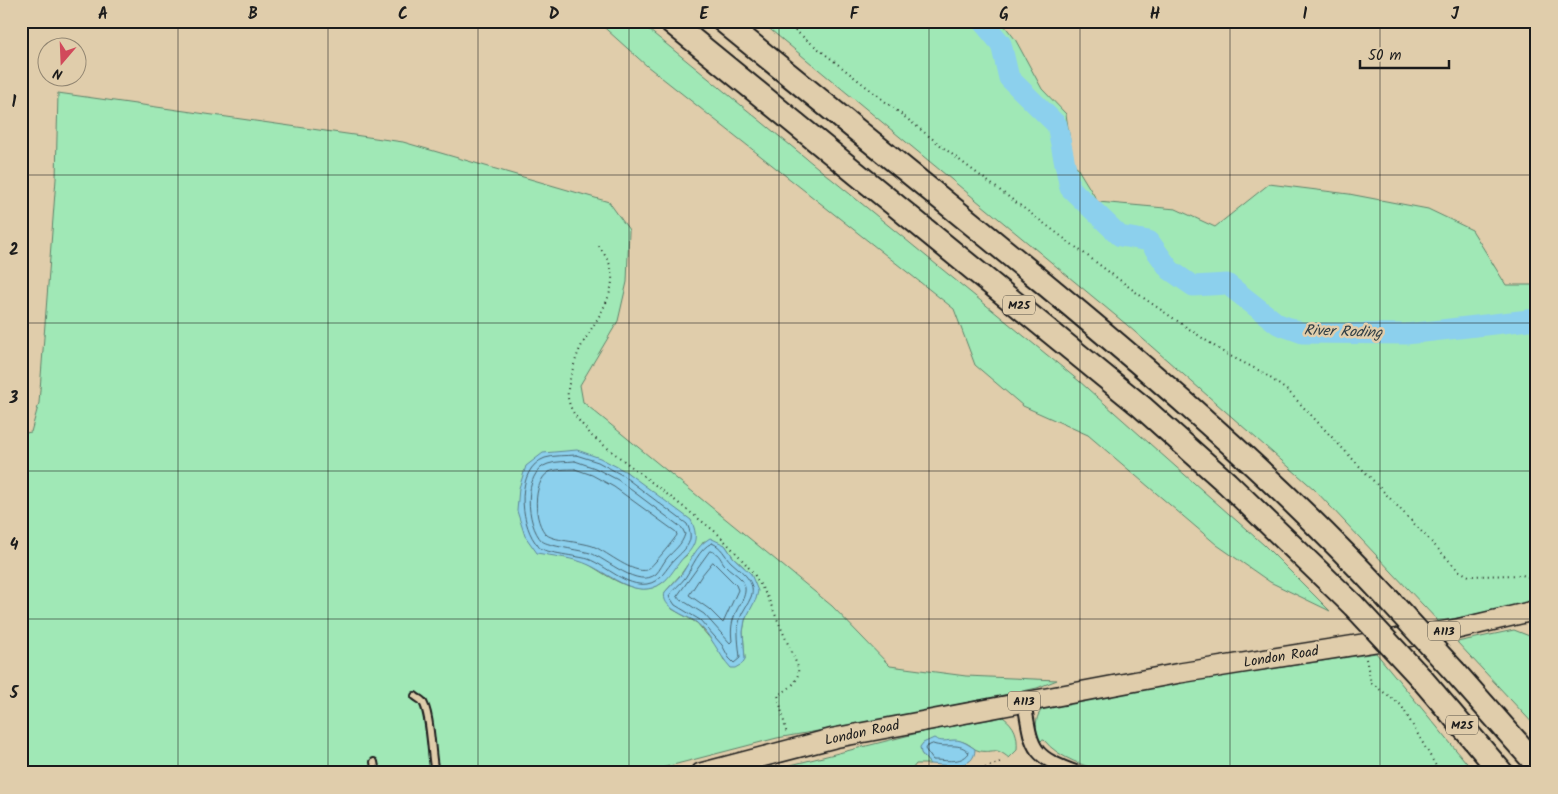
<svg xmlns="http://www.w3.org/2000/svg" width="1558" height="794" viewBox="0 0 1558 794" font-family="Kalam,sans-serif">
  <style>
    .green { fill: #a0e8b6; stroke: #5e8269; fill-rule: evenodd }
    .water { fill: #8cd0ed; stroke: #5f8899 }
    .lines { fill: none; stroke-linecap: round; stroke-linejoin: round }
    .shore { stroke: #496470; stroke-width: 1 }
    .river { stroke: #8cd0ed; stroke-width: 21 }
    .lane-casing { stroke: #1c1c1c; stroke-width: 10 }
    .street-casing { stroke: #1c1c1c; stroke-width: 16 }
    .primary-casing { stroke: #1c1c1c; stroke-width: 22 }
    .highway-casing { stroke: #1c1c1c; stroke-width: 26 }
    .path { stroke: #1c1c1c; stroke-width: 2; stroke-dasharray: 1 4; stroke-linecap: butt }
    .lane { stroke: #e0cdab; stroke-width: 6 }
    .street { stroke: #e0cdab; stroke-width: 12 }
    .primary { stroke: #e0cdab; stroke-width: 19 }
    .highway { stroke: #e0cdab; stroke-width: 22 }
    .highway-bridge-casing { stroke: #1c1c1c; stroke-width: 26; stroke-linecap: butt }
    .highway-bridge { stroke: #e0cdab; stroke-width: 22 }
    .grid { fill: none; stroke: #1c1c1c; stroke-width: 1; stroke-opacity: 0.55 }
    .labels { text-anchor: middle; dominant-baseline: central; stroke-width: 5; stroke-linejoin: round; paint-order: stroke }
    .shield { fill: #e0cdab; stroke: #575147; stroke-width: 1 }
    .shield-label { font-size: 12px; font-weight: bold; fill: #1c1c1c }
    .street-label { font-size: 14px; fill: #1c1c1c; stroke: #e0cdab }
    .water-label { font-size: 15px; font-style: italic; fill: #324046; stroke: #e0cdab }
    .neatline { fill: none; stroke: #1c1c1c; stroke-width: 2 }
    .grid-label { font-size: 16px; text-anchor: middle; font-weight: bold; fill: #1c1c1c }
  </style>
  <rect width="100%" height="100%" fill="#e0cdab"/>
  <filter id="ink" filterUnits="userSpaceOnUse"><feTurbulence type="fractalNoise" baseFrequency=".02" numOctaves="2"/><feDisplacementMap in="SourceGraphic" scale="10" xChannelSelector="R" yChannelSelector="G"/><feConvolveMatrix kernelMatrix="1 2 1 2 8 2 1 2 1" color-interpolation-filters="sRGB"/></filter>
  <g filter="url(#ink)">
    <!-- green -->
    <path class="green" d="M597 21H638L1079 381 1264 545 1330 611 1270 582 1217 545 1088 435 1023 406 975 365 954 309 647 66Z
      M760 21H1001L1015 39 1042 89 1066 114 1073 161 1098 202 1176 209 1215 227 1269 184 1349 194 1428 209 1472 230 1506 285H1537V601L1439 622 1314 489 1127 325Z
      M58 93 403 142 609 202 629 230 627 282 618 321 580 385 583 402 832 606 890 666 966 676 1057 680 1037 688 893 718 777 738 642 773H21V434L31 432 39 403 56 179ZM625 471 646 488 688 554C684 557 680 561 676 564 671 570 668 579 662 583 639 600 608 576 588 564ZM704 541 725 545 733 557 744 567 749 611 745 620 743 632 745 659 724 660 718 648 697 623 672 609 665 592 681 574Z
      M1514 630 1537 639V728L1457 642Z
      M1376 653 1475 773H1108C1086 766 1059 759 1044 740L1039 741C1034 724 1035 714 1049 702Z
      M1003 717C1015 726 1018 735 1017 750L1009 758C994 746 996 753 980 751 974 750 971 745 966 743 950 736 935 745 921 753L930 764H916L909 773H759L922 732Z"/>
    <!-- water -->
    <path class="water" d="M577 450 600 458 625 471 691 520C698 535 697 545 684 557 677 564 670 578 662 583 638 601 611 575 589 565 575 558 552 556 537 553L525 536 517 511 519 488 526 466 543 453Z
      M710 538 725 545 733 557 751 574 758 591 756 599 745 620 743 632 745 659 742 664 735 668H731C718 654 711 634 696 622 686 615 660 608 665 592 670 586 676 581 681 575 690 562 696 546 710 538Z
      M934 738C942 743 946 740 955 740 962 740 969 745 975 749 975 771 945 765 930 764L921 753 920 747 923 743Z"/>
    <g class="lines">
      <!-- shore -->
      <path class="shore" d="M576 455 598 462 622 475 687 524C695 540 687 548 675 559 666 568 661 582 647 584 626 587 607 566 588 559 577 556 547 553 540 548 539 548 536 542 535 542 520 521 515 469 545 458 554 455 567 456 576 455Z
        M575 461 595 468 618 480 682 528 685 534C682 545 674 550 667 558 663 563 660 570 656 574 638 589 607 559 590 553 580 550 548 546 542 541 526 525 522 472 548 464 556 461 567 462 575 461Z
        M575 469 592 475 614 487 676 532 677 535C674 540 651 568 647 570 633 574 608 553 595 547 584 542 555 541 547 535 533 523 532 482 549 472 555 469 567 469 575 469Z
        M712 543C722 547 724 555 731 562 741 571 757 582 751 597 748 605 742 611 740 619 736 631 739 645 740 658L734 663 729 658 722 645 700 620 675 605 669 596C673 589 680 585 685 578 692 568 699 548 712 543Z
        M710 551C718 552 720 558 724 564 729 570 737 574 742 580 751 594 738 604 734 617 731 625 731 633 732 641L730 643 704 614 677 597Z
        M713 562 736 585 738 590 723 623 709 609 689 595 702 575Z
        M933 744C945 749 961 741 969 753 961 764 946 760 933 760L925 749 926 747Z"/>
      <!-- river -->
      <path class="river" d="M982 21 1001 44 1009 78 1057 125 1070 188 1120 236 1149 241 1170 270 1193 286 1227 284 1278 324 1303 333 1406 334 1537 319"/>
      <defs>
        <path id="lane" d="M415 696C417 698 420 699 422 701 431 712 431 756 435 773
          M374 762 376 773"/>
        <path id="street" d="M1024 701C1032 749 1030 756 1078 773"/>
        <path id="primary" d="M701 773 834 738 1180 673 1457 629 1537 610"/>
        <path id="highway" d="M670 21 1142 407 1227 483 1354 606
          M723 21C811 93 899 165 988 237 1127 351 1266 467 1388 599
          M1455 672 1537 765
          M1421 678 1502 773"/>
      </defs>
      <!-- lane casing -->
      <use href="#lane" class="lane-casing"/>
      <!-- street casing -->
      <use href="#street" class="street-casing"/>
      <!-- primary casing -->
      <use href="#primary" class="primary-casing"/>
      <!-- highway casing -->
      <use href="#highway" class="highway-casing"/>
      <!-- path -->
      <path class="path" d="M783 21 958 159 1145 299 1226 354 1262 372 1289 392 1458 570 1469 576 1522 575 1531 578 1537 588
        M599 246C604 254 611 263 612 273 614 299 595 321 583 343 577 353 574 365 571 375 569 384 566 393 569 402 572 415 584 426 592 436L717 533 739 556 754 574 768 598 798 667C800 682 789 689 778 695L787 735
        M1366 659 1371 683 1401 705 1440 773
        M982 772 985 768 1000 762"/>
      <!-- lane -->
      <use href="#lane" class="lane"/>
      <!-- street -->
      <use href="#street" class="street"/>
      <!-- primary -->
      <use href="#primary" class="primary"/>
      <!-- highway -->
      <use href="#highway" class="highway"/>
      <defs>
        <path id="highway-bridge" d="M1388 599 1455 672
          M1354 606 1421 678"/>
      </defs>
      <!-- highway-bridge casing -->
      <use href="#highway-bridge" class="highway-bridge-casing"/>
      <!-- highway-bridge -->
      <use href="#highway-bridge" class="highway-bridge"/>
    </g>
  </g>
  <!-- grid -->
  <path class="grid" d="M178 21V773M328 21V773M478 21V773M629 21V773M779 21V773M929 21V773M1080 21V773M1230 21V773M1380 21V773M21 175H1537M21 323H1537M21 471H1537M21 619H1537"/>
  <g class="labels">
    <!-- shield labels -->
    <g class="shield">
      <rect x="1003" y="295.5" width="32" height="19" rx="4"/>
      <rect x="1428" y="621.5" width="32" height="19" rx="4"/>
      <rect x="1008" y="691.5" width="32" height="19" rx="4"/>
      <rect x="1446" y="715.5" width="32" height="19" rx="4"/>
    </g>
    <g class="shield-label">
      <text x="1019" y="305">M25</text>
      <text x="1444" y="631">A113</text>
      <text x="1024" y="701">A113</text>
      <text x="1462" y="725">M25</text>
    </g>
    <!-- street labels -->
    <g class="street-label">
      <text transform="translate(1281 657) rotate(-9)">London Road</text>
      <text transform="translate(862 733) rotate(-12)">London Road</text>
    </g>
    <!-- water labels -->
    <g class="water-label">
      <text transform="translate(1343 332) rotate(2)">River Roding</text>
    </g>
  </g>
  <!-- margin -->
  <rect width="1558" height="794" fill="none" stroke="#e0cdab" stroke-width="55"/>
  <!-- north arrow -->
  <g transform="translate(62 62) rotate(199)"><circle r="24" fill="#e0cdab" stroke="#928672"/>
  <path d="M0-4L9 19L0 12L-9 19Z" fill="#d1495b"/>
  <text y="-8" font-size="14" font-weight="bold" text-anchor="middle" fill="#1c1c1c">N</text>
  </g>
  <!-- scale -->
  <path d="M1360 60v8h89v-8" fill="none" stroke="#1c1c1c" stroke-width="2.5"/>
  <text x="1368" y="60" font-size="15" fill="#1c1c1c" stroke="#e0cdab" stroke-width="4" paint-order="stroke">50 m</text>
  <rect x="28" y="28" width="1502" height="738" class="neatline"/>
  <g class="grid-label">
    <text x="103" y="19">A</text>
    <text x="253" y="19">B</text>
    <text x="403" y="19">C</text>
    <text x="554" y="19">D</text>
    <text x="704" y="19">E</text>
    <text x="854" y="19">F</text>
    <text x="1004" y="19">G</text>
    <text x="1155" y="19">H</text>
    <text x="1305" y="19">I</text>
    <text x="1455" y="19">J</text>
    <text x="14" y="107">1</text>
    <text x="14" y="255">2</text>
    <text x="14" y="403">3</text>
    <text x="14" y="550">4</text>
    <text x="14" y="698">5</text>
  </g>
</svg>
